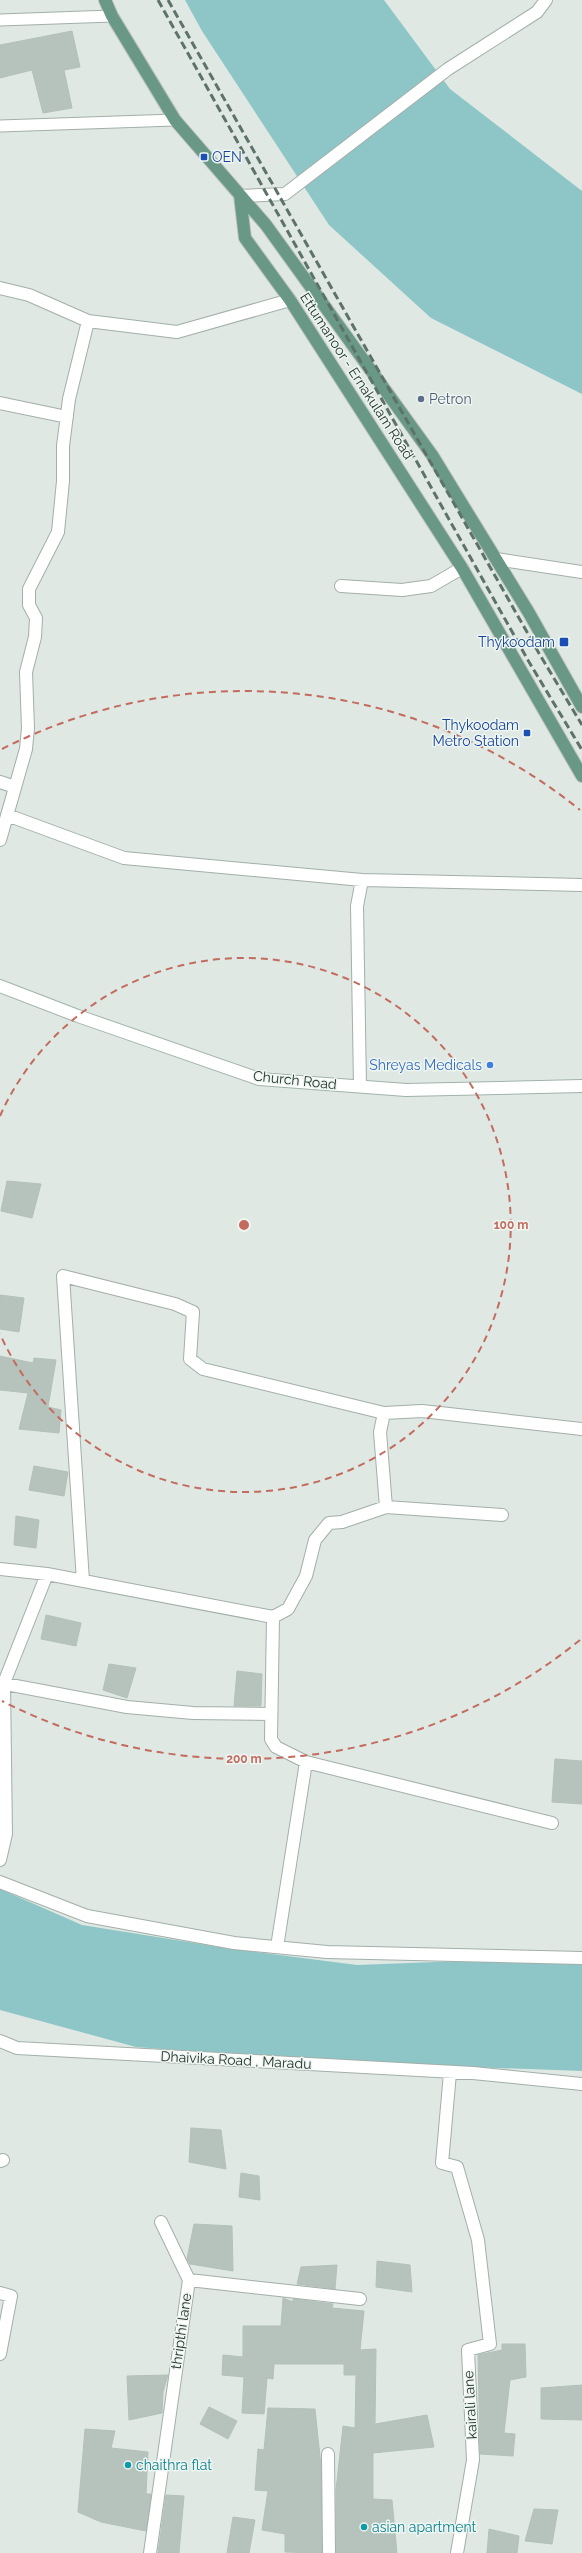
<svg xmlns="http://www.w3.org/2000/svg" width="582" height="2553" viewBox="0 0 582 2553" font-family="Raleway,sans-serif">
  <style>
    .water { fill: #8ec6c7 }
    .building { fill: #b5c3bc; stroke: #b3c1b9 }
    .lines { fill: none; stroke-linecap: round; stroke-linejoin: round }
    .lane-casing { stroke: #a3afa9; stroke-width: 13 }
    .street-casing { stroke: #a3afa9; stroke-width: 14 }
    .secondary-casing { stroke: #a0b3a9; stroke-width: 14 }
    .primary-casing { stroke: #bdc3c0; stroke-width: 14 }
    .lane { stroke: #fff; stroke-width: 11 }
    .street { stroke: #fff; stroke-width: 12 }
    .secondary { stroke: #fff; stroke-width: 12 }
    .primary { stroke: #699886; stroke-width: 12 }
    .rail { stroke: #5d7269; stroke-width: 3; stroke-dasharray: 8 4; stroke-linecap: butt }
    .ring { fill: none; stroke: #c36b5e; stroke-width: 2; stroke-dasharray: 7 5 }
    .transit-dot { fill: #1a4fb4; stroke: #eff6f2; stroke-width: 1.5 }
    .service-dot { fill: #5c6f8a; stroke: #eff6f2; stroke-width: 1.5 }
    .shop-dot { fill: #3f7fe0; stroke: #eff6f2; stroke-width: 1.5 }
    .culture-dot { fill: #0f9aa8; stroke: #eff6f2; stroke-width: 1.5 }
    .labels { text-anchor: middle; dominant-baseline: central; stroke-width: 3; stroke-linejoin: round; paint-order: stroke }
    .transit-label { font-size: 14px; fill: #164399; stroke: #eff6f2; text-anchor: end }
    .street-label { font-size: 14px; fill: #23362e; stroke: #eff6f2 }
    .service-label { font-size: 14px; fill: #4e5e75; stroke: #eff6f2; text-anchor: start }
    .shop-label { font-size: 14px; fill: #366cbe; stroke: #eff6f2; text-anchor: end }
    .culture-label { font-size: 14px; fill: #0d838f; stroke: #eff6f2; text-anchor: start }
    .centre { fill: #c36b5e; stroke: #eff6f2; stroke-width: 2 }
    .ring-label { font-size: 12px; text-anchor: middle; font-weight: bold; fill: #c36b5e; stroke: #eff6f2; stroke-width: 3; stroke-linejoin: round; paint-order: stroke }
  </style>
  <rect width="100%" height="100%" fill="#dfe8e3"/>
  <!-- water -->
  <path class="water" d="M185 0H384L450 89 582 191V394L431 318 329 225 202 31Z
    M0 1889 82 1925 226 1948 357 1965 487 1960 582 1962V2071L330 2062 136 2047 0 2010Z"/>
  <!-- building -->
  <path class="building" d="M72 31 80 67 64 70 72 108 43 113 32 70 0 78V45Z
    M7 1181 41 1184 32 1218 1 1211Z
    M0 1295 24 1298 19 1332 0 1329Z
    M0 1356 33 1363 34 1358 56 1360 48 1407 61 1410 59 1433 19 1429 28 1393 0 1390Z
    M34 1466 68 1472 64 1496 29 1490Z
    M16 1516 39 1520 36 1548 14 1545Z
    M46 1615 81 1623 76 1646 41 1639Z
    M109 1664 136 1668 127 1698 103 1690Z
    M237 1671 262 1674 261 1706H234Z
    M555 1759 582 1761V1804L552 1802Z
    M191 2128 221 2130 226 2169 189 2162Z
    M241 2173 259 2176 260 2200 239 2197Z
    M194 2224 232 2226 233 2271 190 2264 187 2259Z
    M377 2261 410 2265 412 2292 376 2287Z
    M337 2265 335 2289 297 2284 301 2267Z
    M283 2298 293 2302V2299L333 2304 332 2308 364 2311 360 2350 376 2349 375 2424 427 2415 434 2447 373 2453V2499L392 2500 397 2553H336V2490L343 2426 355 2428 356 2375H344V2364H274L273 2379 267 2378 264 2414 242 2413 244 2377 222 2375 223 2355 243 2357V2326H281Z
    M502 2344H525L526 2377 510 2380 504 2433 515 2434 513 2456 480 2454 478 2355 502 2350Z
    M168 2375 163 2392 162 2413 129 2420 127 2376Z
    M582 2385V2420L541 2419V2388Z
    M209 2407 237 2421 228 2439 200 2424Z
    M268 2408 315 2409 321 2466 322 2553 285 2552V2534L262 2530 268 2491 255 2490 258 2449 264 2450Z
    M85 2429 115 2431 111 2448 148 2452 146 2494H151L146 2531 101 2522 78 2512Z
    M166 2495 184 2496 179 2553H158Z
    M534 2509 558 2510 552 2544 525 2541Z
    M233 2517 255 2520 249 2553H227Z
    M489 2529 519 2536 517 2553H487Z"/>
  <g class="lines">
    <defs>
      <path id="lane" d="M0 20 112 16
        M0 126 175 120"/>
      <path id="street" d="M240 196 285 194 448 69 537 12 546 0
        M0 288 29 295 88 321 177 332 290 300
        M0 403 67 417
        M496 559 582 572
        M341 586 402 590 431 586 462 568
        M0 782 15 787
        M7 815 124 858 362 880 582 885
        M0 840 26 749 28 728 26 672 35 637 36 618 29 605V589L58 532 63 481V446L69 399 88 321
        M360 1086 357 906 362 880
        M386 1507 502 1515
        M0 1569 47 1574 273 1617 288 1609 306 1576 315 1540 329 1523 342 1522 386 1507 380 1432 384 1413 422 1411 582 1429
        M83 1581 63 1276 175 1304 193 1312 190 1359 203 1369 384 1413
        M273 1617 271 1739 276 1747 306 1762 277 1947
        M0 1683 127 1707 193 1713 271 1714
        M306 1762 552 1823
        M0 1860 6 1834 4 1683 47 1574
        M0 1882 87 1916 234 1943 327 1952 582 1958
        M0 2041 17 2048 473 2073 582 2084
        M450 2073 442 2163 457 2167 478 2240 490 2344 468 2350 473 2460 457 2553
        M0 2161 3 2160
        M161 2222 189 2280
        M189 2280 360 2299
        M0 2293 11 2296 0 2354
        M328 2454 329 2553
        M150 2553 189 2280"/>
      <path id="secondary" d="M0 986 78 1016 259 1079 406 1090 582 1086"/>
      <path id="primary" d="M105 0 112 16 175 120 266 225 432 455 529 613 582 707
        M240 196 245 238 290 300 462 568 582 776"/>
    </defs>
    <!-- lane casing -->
    <use href="#lane" class="lane-casing"/>
    <!-- street casing -->
    <use href="#street" class="street-casing"/>
    <!-- secondary casing -->
    <use href="#secondary" class="secondary-casing"/>
    <!-- primary casing -->
    <use href="#primary" class="primary-casing"/>
    <!-- lane -->
    <use href="#lane" class="lane"/>
    <!-- street -->
    <use href="#street" class="street"/>
    <!-- secondary -->
    <use href="#secondary" class="secondary"/>
    <!-- primary -->
    <use href="#primary" class="primary"/>
    <!-- rail -->
    <path class="rail" d="M158 0 529 662 582 750
      M168 0 540 655 582 725"/>
  </g>
  <!-- distance rings -->
  <g class="ring">
    <path d="M0 1116A267 267 0 1 1 0 1334"/>
    <path d="M580 1640A534 534 0 0 1 2 1701M2 749A534 534 0 0 1 580 810"/>
  </g>
  <!-- markers -->
  <g class="transit-dot">
    <rect x="200" y="153" width="8" height="8" rx="2"/>
    <rect x="559" y="637" width="10" height="10" rx="2"/>
    <rect x="523" y="729" width="8" height="8" rx="2"/>
  </g>
  <circle class="service-dot" cx="421" cy="399" r="4"/>
  <circle class="shop-dot" cx="490" cy="1065" r="4"/>
  <g class="culture-dot">
    <circle cx="128" cy="2465" r="4"/>
    <circle cx="364" cy="2527" r="4"/>
  </g>
  <g class="labels">
    <!-- transit labels -->
    <g class="transit-label">
      <text x="212" y="157" text-anchor="start">OEN</text>
      <text x="555" y="642">Thykoodam</text>
      <text x="519" y="725">Thykoodam<tspan x="519" dy="16">Metro Station</tspan></text>
    </g>
    <!-- street labels -->
    <g class="street-label">
      <text transform="translate(357 376) rotate(57)">Ettumanoor - Ernakulam Road</text>
      <text transform="translate(295 1080) rotate(6)">Church Road</text>
      <text transform="translate(236 2060) rotate(3)">Dhaivika Road , Maradu</text>
      <text transform="translate(181 2331) rotate(-82)">thripthi lane</text>
      <text transform="translate(470 2405) rotate(-93)">kairali lane</text>
    </g>
    <!-- service labels -->
    <g class="service-label">
      <text x="429" y="399">Petron</text>
    </g>
    <!-- shop labels -->
    <g class="shop-label">
      <text x="482" y="1065">Shreyas Medicals</text>
    </g>
    <!-- culture labels -->
    <g class="culture-label">
      <text x="136" y="2465">chaithra flat</text>
      <text x="372" y="2527">asian apartment</text>
    </g>
  </g>
  <circle cx="244" cy="1225" r="6" class="centre"/>
  <g class="ring-label">
    <text x="511" y="1229">100 m</text>
    <text x="244" y="1763">200 m</text>
  </g>
</svg>
